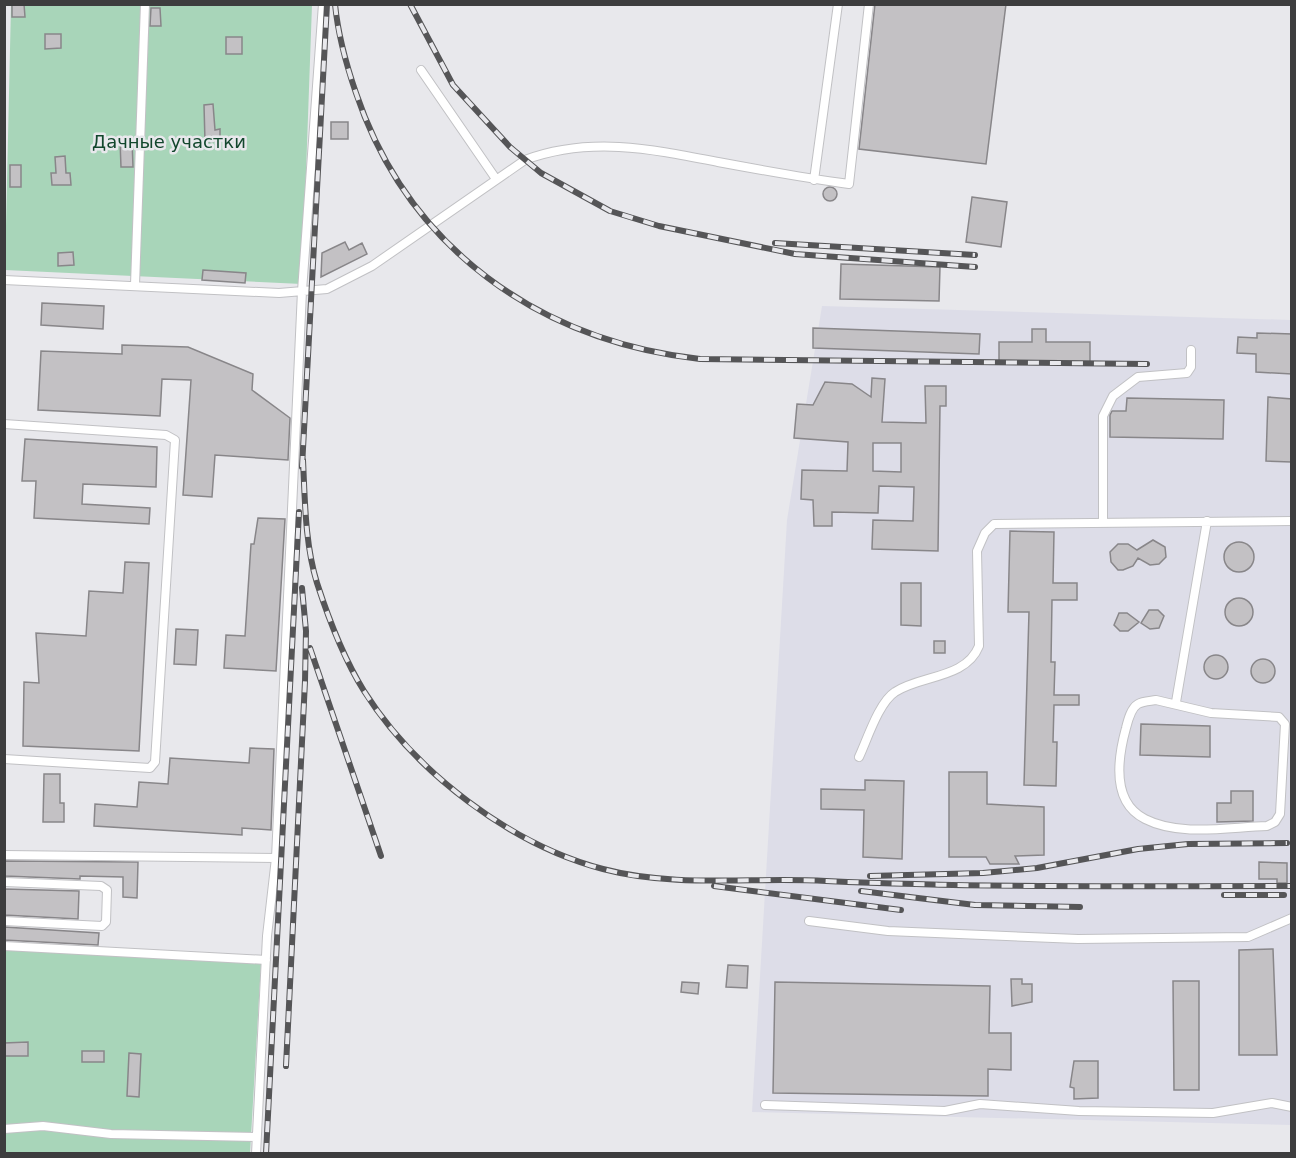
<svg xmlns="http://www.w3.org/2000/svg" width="1296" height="1158" viewBox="0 0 1296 1158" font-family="'DejaVu Sans',sans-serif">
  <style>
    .built { fill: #dddde8 }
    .green { fill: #a8d5b9 }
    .building { fill: #c3c1c4; stroke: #888689; stroke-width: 1.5; fill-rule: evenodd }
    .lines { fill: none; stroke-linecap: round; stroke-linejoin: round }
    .lane-casing { stroke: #c1c1c4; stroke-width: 10 }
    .lane { stroke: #fff; stroke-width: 8 }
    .rail-casing { stroke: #555557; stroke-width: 6 }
    .rail { stroke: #e8e8ec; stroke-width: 4; stroke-dasharray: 11; stroke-linecap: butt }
    .labels { text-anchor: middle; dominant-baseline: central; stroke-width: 5; stroke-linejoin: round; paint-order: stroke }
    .park-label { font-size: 18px; fill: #12472d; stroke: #e8e8ec }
  </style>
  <rect width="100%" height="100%" fill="#e8e8ec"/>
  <!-- built -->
  <path class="built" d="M822 306 1291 320V1125L752 1112 787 520Z"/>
  <!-- green -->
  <path class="green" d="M11 5H312L302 284 5 270Z
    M4 946 261 964 250 1153H5Z"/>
  <!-- building -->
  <path class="building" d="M12 4H24L25 17H12Z
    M875 4H1006L986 164 859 149Z
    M151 8H160L161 26H150Z
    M45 34H61V48L45 49Z
    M226 37H242V54H226Z
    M213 104 215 130 220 129V141L205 142 204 105Z
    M331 122H348V139H331Z
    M132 140 133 167H121L120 141Z
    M65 156 66 173H70L71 185H52L51 173H56L55 157Z
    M10 165H21V187H10Z
    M823 194a7 7 0 1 1 14 0a7 7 0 1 1-14 0Z
    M972 197 1007 202 1001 247 966 242Z
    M345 242 349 250 362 243 367 254 321 277 322 253Z
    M73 252 74 265 58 266V253Z
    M841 264 940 267 939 301 840 299Z
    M203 270 246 273 245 283 202 280Z
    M42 303 104 306 103 329 41 325Z
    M813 328 980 334 979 354 813 348Z
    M1032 329H1046V342H1090V362H999V342H1032Z
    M1257 333 1292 334V374L1256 372V354L1237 353 1238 337 1257 338Z
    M122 345 188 347 253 374 252 390 290 418 288 460 215 455 212 497 183 495 191 380 162 379 160 416 38 410 41 351 122 354Z
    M872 378 885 379 882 422 926 423 925 386H946V406H940L938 551 872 549 873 520 913 521 914 487 879 486 878 513 832 512V526H814L813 500 801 499 802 470 847 471 848 442 794 438 797 404 813 405 825 382 852 384 871 397ZM873 443H901V472L873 471Z
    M1268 397 1292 399 1291 462 1266 461Z
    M1127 398 1224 400 1223 439 1110 437V415L1112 411H1126Z
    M25 439 157 447 156 487 83 484 82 504 150 508 149 524 34 518 36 481H22Z
    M258 518 285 519 276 671 224 668 226 635 245 636 251 544H254Z
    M1010 531 1054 532 1053 583H1077V600H1052L1051 662H1055L1054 695H1079V705H1054L1053 742H1057L1056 786 1024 785 1029 612H1008Z
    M1153 540 1165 547 1166 557 1159 564 1150 565 1138 558 1133 566 1123 570H1118L1111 562 1110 552 1118 544H1128L1137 550Z
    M1224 557a15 15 0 1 1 30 0a15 15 0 1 1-30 0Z
    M125 562 149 563 139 751 23 746 24 682 39 683 36 633 86 636 89 591 123 593Z
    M901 583H921V626L901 625Z
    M1225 612a14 14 0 1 1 28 0a14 14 0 1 1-28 0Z
    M1149 610H1158L1164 616 1159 628 1150 629 1141 623Z
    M1119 613H1127L1139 622 1128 631H1120L1114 625Z
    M176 629 198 630 196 665 174 664Z
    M934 641H945V653H934Z
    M1204 667a12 12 0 1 1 24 0a12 12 0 1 1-24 0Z
    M1251 671a12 12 0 1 1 24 0a12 12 0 1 1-24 0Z
    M1141 724 1210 726V757L1140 755Z
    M250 748 274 749 271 830 242 828V835L94 826 95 804 137 807 139 782 168 784 170 758 249 763Z
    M949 772H987V804L1044 807V855L1015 856 1019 864H990L986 857H949Z
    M44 774H60V803H64V822H43Z
    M865 780 904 781 902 859 863 857 864 810 821 809V789L865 790Z
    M1231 791H1253V821L1217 822V803H1231Z
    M5 861 138 862 137 898 123 897V877L80 876V879L5 876Z
    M1259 862 1287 863V883H1277V879H1259Z
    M5 889 79 891 78 919 4 915Z
    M4 927 99 933 98 945 4 940Z
    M1273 949 1277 1055H1239V950Z
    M728 965 748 966 747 988 726 987Z
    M1011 979H1022V984H1032V1002L1012 1006Z
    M1173 981H1199V1090H1174Z
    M682 982 699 983 698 994 681 992Z
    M775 982 990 986 989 1033H1011V1070L988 1069V1096L773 1093Z
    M28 1042V1056H4V1043Z
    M82 1051H104V1062H82Z
    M129 1053 141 1054 139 1097 127 1096Z
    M1074 1061H1098V1098L1074 1099V1088L1070 1087Z"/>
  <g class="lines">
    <defs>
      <path id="lane" d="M421 70 496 179
        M814 180 838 4
        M4 280 279 293 327 289 372 266 525 160C590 136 652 149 718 162 761 170 805 178 849 184L869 4
        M135 285 145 4
        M4 424 166 435 175 440 155 762 150 768 4 759
        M1103 522V416L1113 396 1138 377 1187 373 1191 367V350
        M1156 700 1211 713 1279 717 1285 724 1280 814 1275 822 1267 826C1229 827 1180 837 1145 819 1111 802 1118 757 1126 728 1128 720 1131 708 1138 704 1143 701 1151 701 1156 700Z
        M1176 702 1207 521
        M859 757C867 740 879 702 895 692 920 675 966 679 979 646L977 551 985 533 994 524 1292 521
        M4 855 276 858
        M4 921 102 926 106 922 107 890 101 886 5 882
        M809 921 888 931 1078 939 1248 937 1292 918
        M4 946 266 960
        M765 1105 945 1111 980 1104 1079 1111 1213 1113 1272 1103 1292 1107
        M4 1129 43 1126 111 1134 256 1137
        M256 1154 267 936 276 858 302 291 323 4"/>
    </defs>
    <!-- lane casing -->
    <use href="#lane" class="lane-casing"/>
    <!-- lane -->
    <use href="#lane" class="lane"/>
    <defs>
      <path id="rail" d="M335 4C338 35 346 64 356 93 408 248 539 341 700 359L1147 364
        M410 4 453 85 510 147 541 173 610 211 659 226 795 254 975 267
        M775 243 975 255
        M303 460C305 501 305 544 317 583 329 620 344 659 364 691 415 772 511 845 603 869 675 888 753 877 826 881 981 888 1136 886 1292 886
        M302 467 327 4
        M310 648 381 856
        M870 876 983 873 1037 868 1138 849 1188 844 1287 843
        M714 886 901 910
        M861 891 975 905 1080 907
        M1224 895H1284
        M286 1066 305 681 306 631 302 588
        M266 1154 299 512"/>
    </defs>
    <!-- rail casing -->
    <use href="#rail" class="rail-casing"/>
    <!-- rail -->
    <use href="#rail" class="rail"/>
  </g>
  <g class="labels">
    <!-- park labels -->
    <g class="park-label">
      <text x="169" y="141">Дачные участки</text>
    </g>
  </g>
  <!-- border -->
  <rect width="1296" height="1158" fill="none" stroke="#3d3d3e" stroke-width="12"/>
</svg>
